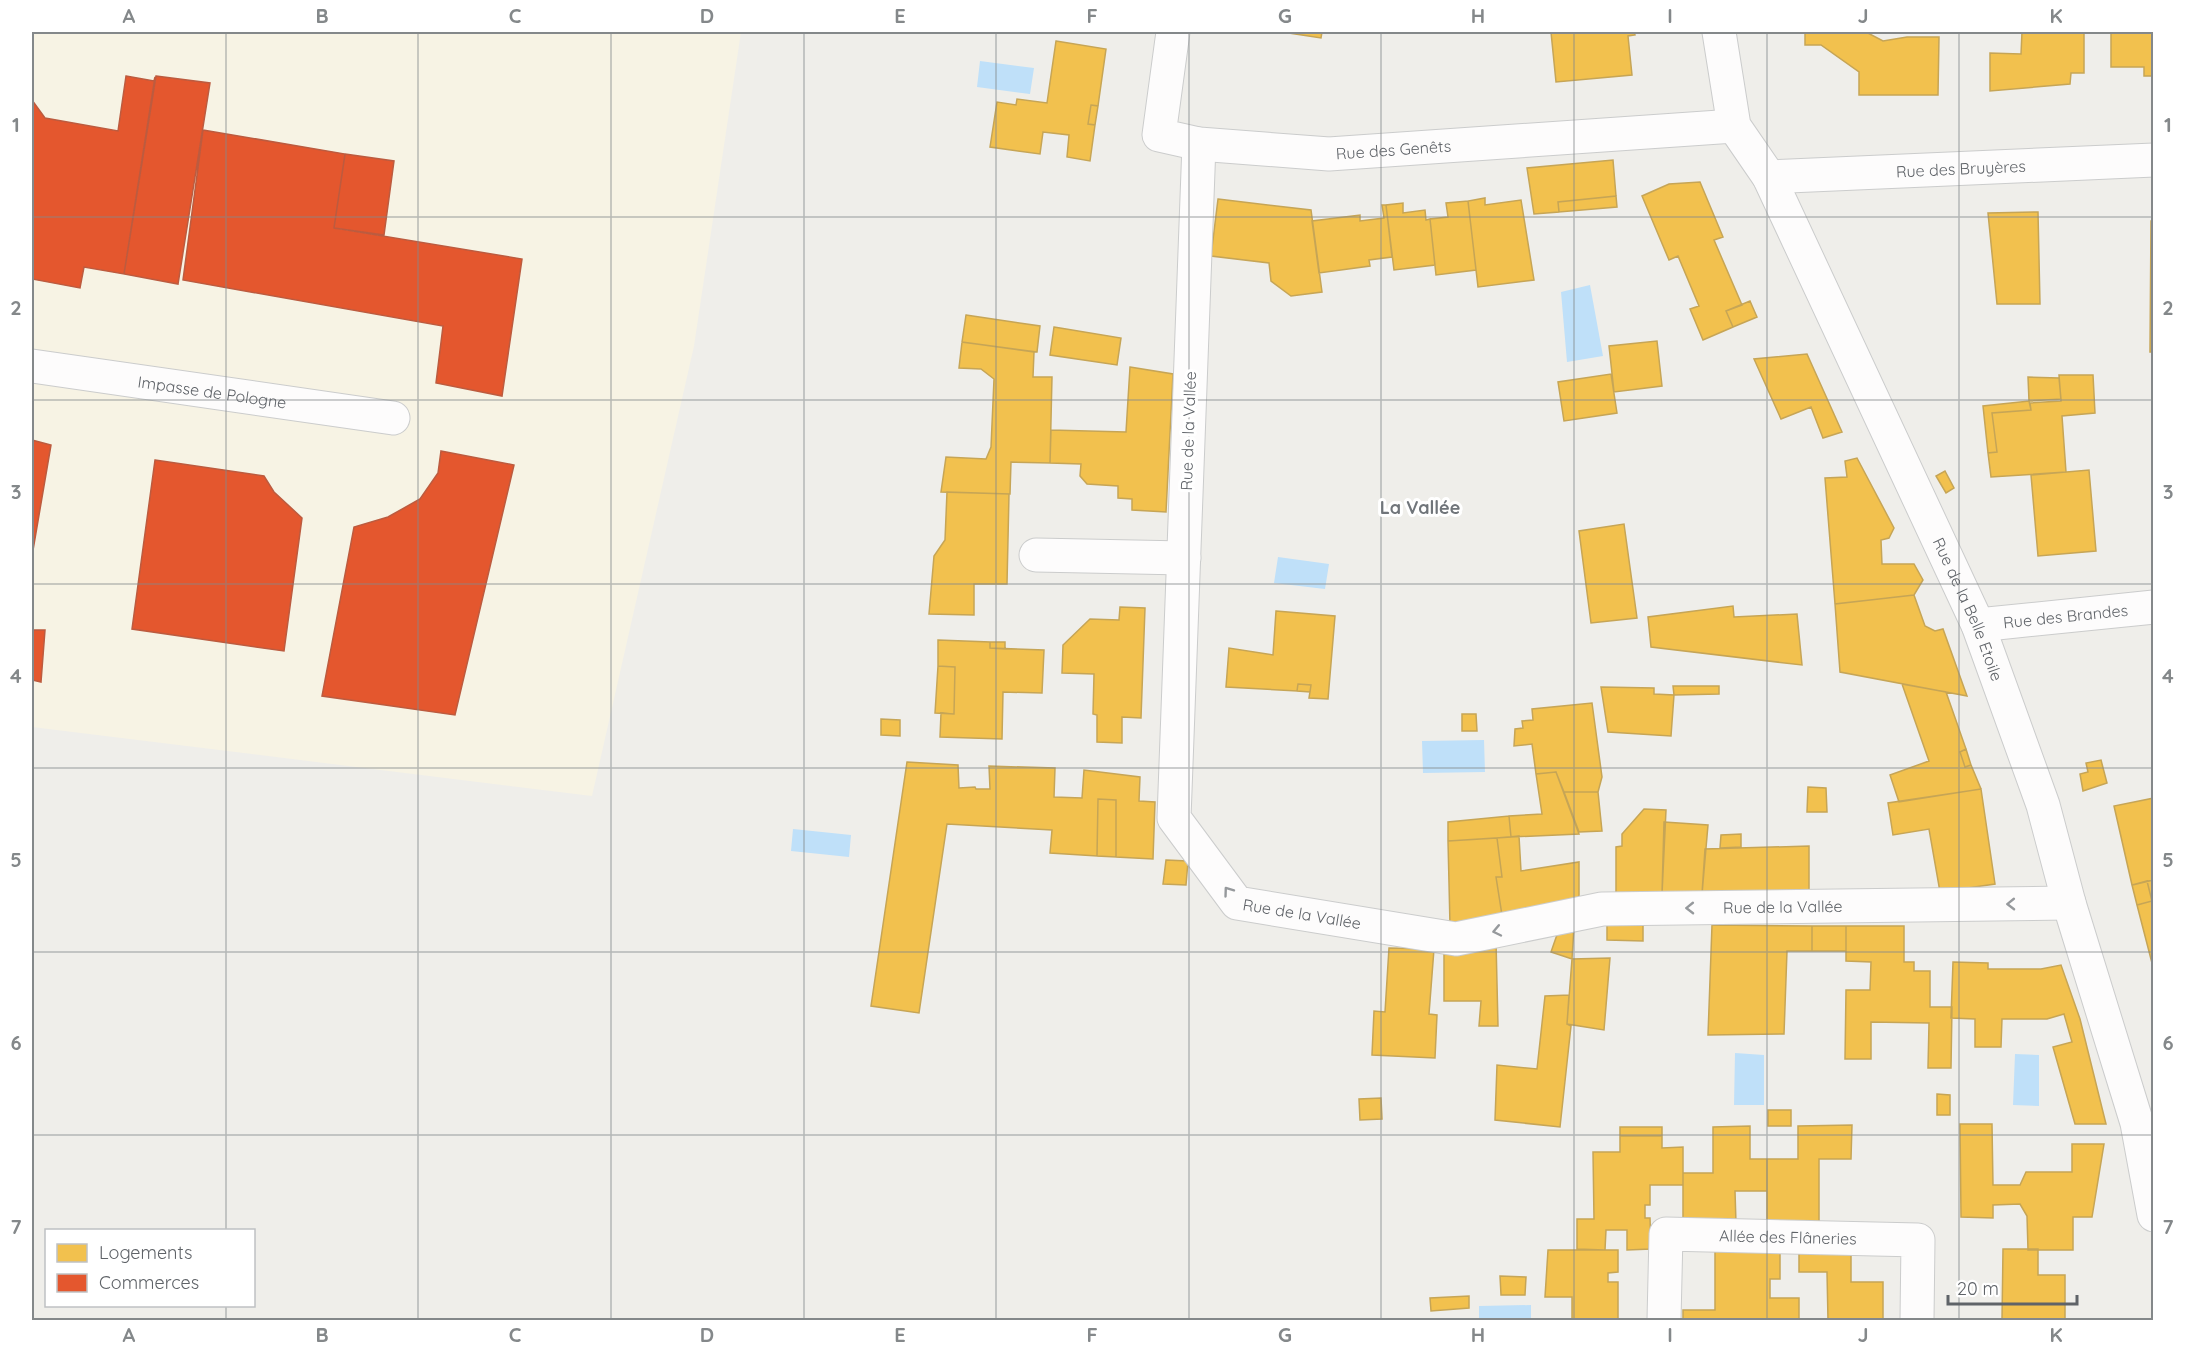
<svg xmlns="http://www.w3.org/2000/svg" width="2185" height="1352" viewBox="0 0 2185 1352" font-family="Quicksand,sans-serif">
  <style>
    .commercial { fill: #f7f3e4 }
    .water { fill: #bfe0f9 }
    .homes { fill: #f2c14e; stroke: #c6a556; stroke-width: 1.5 }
    .shops { fill: #e4572e; stroke: #bc5b3f; stroke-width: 1.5 }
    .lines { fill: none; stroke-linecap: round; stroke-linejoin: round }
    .minor-casing { stroke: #cbcccc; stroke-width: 35 }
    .minor { stroke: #fdfcfc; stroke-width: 33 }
    .oneway { stroke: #96999c }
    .grid { fill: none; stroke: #84888a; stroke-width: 1.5; stroke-opacity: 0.55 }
    .labels { text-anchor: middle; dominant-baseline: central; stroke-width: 6; stroke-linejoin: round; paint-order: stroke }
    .street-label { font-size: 16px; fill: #5f6368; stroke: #fff }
    .neighbourhood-label { font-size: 18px; font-weight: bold; fill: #70757a; stroke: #fff }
    .neatline { fill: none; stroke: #84888a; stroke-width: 2 }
    .grid-label { font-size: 20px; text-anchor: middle; font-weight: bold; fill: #84888a }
  </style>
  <rect width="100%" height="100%" fill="#efeeea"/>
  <!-- commercial -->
  <path class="commercial" d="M32 32H741L694 346 592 796 32 727Z"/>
  <!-- water -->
  <path class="water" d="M980 61 1034 68 1030 94 977 87Z
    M1590 285 1603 356 1567 362 1561 292Z
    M1278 557 1329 564 1325 589 1274 583Z
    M1484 740 1485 772 1423 773 1422 741Z
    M793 829 851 835 849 857 791 851Z
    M1735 1053 1764 1055V1105H1734Z
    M2015 1054 2039 1055V1106L2013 1105Z
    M1531 1305V1320H1479V1306Z"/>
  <!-- homes -->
  <path class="homes" d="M1282 32H1322L1321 38Z
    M1551 32H1634L1635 35 1628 36 1632 75 1556 82Z
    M1805 32H1866L1883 41 1907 37H1939L1938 95H1859V72L1821 45H1805Z
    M2022 32H2084V73H2071L2070 84 1990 91V53L2021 54Z
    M2111 32H2154V76H2144V67H2111Z
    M1056 41 1106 49 1098 106 1091 105 1088 124 1095 125 1090 161 1067 157 1069 135 1043 132 1040 154 990 147 997 102 1016 105 1017 99 1047 103Z
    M1091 105 1098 106 1095 125 1088 124Z
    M1613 160 1616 196 1558 202 1559 212 1534 214 1527 168Z
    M1700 182 1723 237 1714 240 1742 305 1726 311 1733 327 1703 340 1690 309 1699 306 1678 256 1669 260 1642 196 1669 184Z
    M1616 196 1617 207 1559 212 1558 202Z
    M1485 198V205L1521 200 1534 280 1478 287 1468 201Z
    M1218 199 1311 210 1322 292 1291 296 1271 281 1269 263 1211 256Z
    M1468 201 1476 270 1436 275 1430 219 1448 217 1446 203Z
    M1403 203V213L1425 210 1426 220 1430 219 1435 265 1394 270 1386 205Z
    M1382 205H1386L1392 257 1369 260 1370 266 1319 273 1312 221 1360 215V221L1384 218Z
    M2038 212 2040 304H1997L1988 213Z
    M2151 221H2154V352H2150Z
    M1750 301 1757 317 1733 327 1726 311Z
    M966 315 1040 326 1037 352 962 342Z
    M1054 327 1121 338 1117 365 1050 355Z
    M1657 341 1662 386 1614 392 1609 346Z
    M962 342 1034 352 1033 377H1052L1050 463 1011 462 1010 494 941 492 946 457 986 459 991 447 994 379 981 369 959 368Z
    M1807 354 1842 432 1823 438 1811 407 1781 419 1754 359Z
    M1130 367 1173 374 1166 512 1132 510V499L1118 498V486L1087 484 1080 476 1081 464 1050 463 1051 430 1126 432Z
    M1611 374 1617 413 1564 421 1558 382Z
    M2059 375H2093L2095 413 2062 416 2066 472 1991 477 1988 453 1997 452 1992 413 2031 410 2030 403 2061 401Z
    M2028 377 2059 378 2061 399 2029 401Z
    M2029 401 2031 410 1992 413 1997 452 1988 453 1983 406Z
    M1857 458 1894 528 1889 538 1881 540 1882 564H1914L1923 580 1914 595 1835 604 1825 478 1847 477 1845 461Z
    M2089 470 2096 551 2038 556 2031 475Z
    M1945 471 1954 488 1946 493 1936 476Z
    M947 492 1009 494 1007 584H974V615L929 614 934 556 945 540Z
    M1624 524 1637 618 1591 623 1579 531Z
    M1914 595 1925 626 1935 631 1943 629 1967 696 1840 672 1835 604Z
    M1733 606 1734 617 1797 614 1802 665 1651 647 1648 617Z
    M1120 607 1145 608 1141 718 1122 717V743L1097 742V715L1093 714 1094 674 1062 673 1063 645 1090 619 1119 620Z
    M1276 611 1335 616 1328 699 1309 698 1311 685 1298 684 1297 691 1226 687 1229 648 1273 655Z
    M938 640 990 642V648L1044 650 1042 693 1003 692 1002 739 940 737 941 713 954 714 955 667 938 666Z
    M990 642H1005V649L990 648Z
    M938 666 955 667 954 714 935 713Z
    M1298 684 1311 685 1310 692 1297 691Z
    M1902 684 1946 692 1966 749 1960 752 1965 767 1971 765 1981 789 1899 802 1890 775 1929 761Z
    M1673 686H1719V694L1674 695Z
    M1601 687 1654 688V694L1674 695 1671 736 1608 732Z
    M1592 703 1602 777 1598 792H1564L1556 772 1536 774 1532 744 1514 746 1515 729 1523 728 1522 721 1533 720 1532 709Z
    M1462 714H1476L1477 731H1462Z
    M881 719 900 720V736L881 735Z
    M1966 749 1971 765 1965 767 1960 752Z
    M2101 760 2107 783 2083 791 2080 774 2088 772 2086 763Z
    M907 762 958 765 959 788 975 787 976 789H990L989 766 1055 768 1054 797 1082 798 1084 770 1140 777 1139 801 1155 802 1153 859 1116 857V800L1098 799 1097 856 1050 853 1052 830 947 824 919 1013 871 1006Z
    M1556 772 1579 834 1511 837 1509 816 1542 814 1536 774Z
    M1808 787 1826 788 1827 812H1807Z
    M1981 789 1995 884 1940 892 1929 829 1893 835 1888 803Z
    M1564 792H1598L1602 831 1579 832Z
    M2154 798V880L2132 885 2114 806Z
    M1098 799 1116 800V857L1097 856Z
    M1644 809 1666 810 1662 894H1616V847L1622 846V834Z
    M1509 816 1511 837 1448 841V822Z
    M1664 822 1708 825 1702 894H1662Z
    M1741 834V847L1720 848 1721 835Z
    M1519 836 1521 871 1579 862V898L1502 915 1496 877H1502L1497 838Z
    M1497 838 1502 877H1496L1502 915 1450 925 1448 841Z
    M1809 846V896L1702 894 1705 849Z
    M1166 860 1188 861 1186 885 1163 884Z
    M2154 880V967H2153L2137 905 2152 901 2147 881Z
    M2147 881 2152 901 2137 905 2132 885Z
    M1643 921V941L1607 940V922Z
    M1712 925 1812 926V951H1787L1784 1034 1708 1035Z
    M1574 926 1572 959 1551 952 1559 929Z
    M1812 926H1846V951H1812Z
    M1846 926H1904V962H1914V971H1930V1007H1952L1951 1068H1928L1929 1023 1871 1022V1059H1845L1846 990H1870L1871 962 1846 961Z
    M1496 941 1498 1026H1479L1481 1001H1444V950Z
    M1389 948 1434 949 1429 1014 1437 1015 1435 1058 1372 1055 1374 1011 1385 1012Z
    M1610 958 1604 1030 1567 1024 1572 959Z
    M1953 962 1988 963V969H2041L2061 965 2080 1019 2106 1124H2075L2053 1047 2072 1042 2064 1014 2047 1019H2002L2001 1047H1975V1019L1951 1018Z
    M1569 995 1567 1024 1571 1026 1560 1127 1495 1120 1497 1065 1537 1069 1545 996Z
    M1937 1094 1950 1095V1115H1937Z
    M1381 1098 1382 1119 1360 1120 1359 1099Z
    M1768 1110H1791V1126H1768Z
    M1960 1124H1992L1993 1185H2020L2026 1172H2072V1144H2104L2092 1217H2073V1250H2028L2027 1216 2020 1204 1993 1205V1218L1961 1217Z
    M1852 1125 1851 1159H1819V1223H1767V1159H1798V1126Z
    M1750 1126V1159H1767V1191H1735L1736 1223H1683V1173H1713V1127Z
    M1620 1127H1662V1136H1620Z
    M1620 1136H1662V1148L1683 1147V1185H1650V1205H1645V1218H1650L1651 1249 1627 1250V1230H1606L1605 1250 1577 1249V1219H1594L1593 1152H1620Z
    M1715 1249H1780V1279H1770V1298H1799V1320H1683V1310H1715Z
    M1799 1249 1851 1250V1282H1883V1320H1828L1827 1272H1799Z
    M2003 1249H2038V1275H2065V1320H2002Z
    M1548 1250H1618V1272L1608 1273V1282H1618V1320H1572V1297H1545Z
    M1500 1276 1526 1277 1525 1295H1501Z
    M1469 1296V1308L1431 1311 1430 1298Z"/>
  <!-- shops -->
  <path class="shops" d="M126 76 154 81 155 77 124 274 84 267 80 288 32 279V100L45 118 118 131Z
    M156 76 210 83 178 284 124 274Z
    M203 130 345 154 334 228 522 259 502 396 436 383 443 326 183 280Z
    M345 154 394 161 384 235 334 228Z
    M32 440 51 445 32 556Z
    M441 451 514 465 455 715 322 696 354 527 388 517 420 499 438 473Z
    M155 460 264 476 274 492 302 518 284 651 132 629Z
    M32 630H45L41 682 32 680Z"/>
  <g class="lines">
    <defs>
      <g id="minor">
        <path id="s1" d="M1173 32 1159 135 1199 144 1329 154 1734 126"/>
        <path id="s2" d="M1719 32 1734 126 1769 177 1978 625 2043 805 2069 903 2137 1123 2154 1215"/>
        <path id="s3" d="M1199 144 1174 818 1237 903 1456 939 1602 909 2069 903"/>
        <path id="s4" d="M1769 177 2154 160"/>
        <path id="s5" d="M32 366 393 418"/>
        <path d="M1036 555 1184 558"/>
        <path id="s6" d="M1978 625 2154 607"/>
        <path id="s7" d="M1664 1320 1666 1234 1918 1240 1917 1320"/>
      </g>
    </defs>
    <!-- minor casing -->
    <use href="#minor" class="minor-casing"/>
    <!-- minor -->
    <use href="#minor" class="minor"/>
  </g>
  <!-- one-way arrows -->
  <defs><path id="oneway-chevron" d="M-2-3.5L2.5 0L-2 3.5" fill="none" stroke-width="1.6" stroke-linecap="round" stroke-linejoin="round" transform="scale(1.5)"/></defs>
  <g class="oneway">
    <use href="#oneway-chevron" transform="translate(1228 891) rotate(-126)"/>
    <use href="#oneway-chevron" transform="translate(2011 904) rotate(179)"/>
    <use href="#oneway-chevron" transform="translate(1690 908) rotate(179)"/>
    <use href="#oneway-chevron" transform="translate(1497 931) rotate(168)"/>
  </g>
  <!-- grid -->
  <path class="grid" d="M226 32V1230M418 32V1320M611 32V1320M804 32V1320M996 32V1320M1189 32V1320M1381 32V1320M1574 32V1320M1767 32V1320M1959 32V1320M32 217H2154M32 400H2154M32 584H2154M32 768H2154M32 952H2154M32 1135H2154M226 1306V1320"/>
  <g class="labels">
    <!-- street labels -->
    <g class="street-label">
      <text stroke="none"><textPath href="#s1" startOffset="340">Rue des Genêts</textPath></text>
      <text stroke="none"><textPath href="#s4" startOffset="192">Rue des Bruyères</textPath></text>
      <text stroke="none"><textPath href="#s5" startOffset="182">Impasse de Pologne</textPath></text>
      <text transform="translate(1188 431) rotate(-88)">Rue de la Vallée</text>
      <text stroke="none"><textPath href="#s2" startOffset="633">Rue de la Belle Etoile</textPath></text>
      <text stroke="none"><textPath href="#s6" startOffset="88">Rue des Brandes</textPath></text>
      <text stroke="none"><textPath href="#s3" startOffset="1332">Rue de la Vallée</textPath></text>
      <text stroke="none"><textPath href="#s3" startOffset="846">Rue de la Vallée</textPath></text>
      <text stroke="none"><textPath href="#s7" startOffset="208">Allée des Flâneries</textPath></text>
    </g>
    <!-- neighbourhood labels -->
    <g class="neighbourhood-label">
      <text x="1420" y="507">La Vallée</text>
    </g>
  </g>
  <!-- border -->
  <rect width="2185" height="1352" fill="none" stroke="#ffffff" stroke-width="66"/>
  <!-- legend -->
  <rect x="45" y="1229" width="210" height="78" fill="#ffffff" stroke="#bfc1c3" stroke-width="1.5"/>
  <rect x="57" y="1244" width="30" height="18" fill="#f2c14e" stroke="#bfc1c3" stroke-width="1.5"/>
  <text x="99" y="1259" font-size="18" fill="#5f6368">Logements</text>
  <rect x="57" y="1274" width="30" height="18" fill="#e4572e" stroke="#bfc1c3" stroke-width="1.5"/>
  <text x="99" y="1289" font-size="18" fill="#5f6368">Commerces</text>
  <!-- scale -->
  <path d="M1948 1295v9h129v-9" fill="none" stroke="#5f6368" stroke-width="3"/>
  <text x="1957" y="1295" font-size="18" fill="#5f6368" stroke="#ffffff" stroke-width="4.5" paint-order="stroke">20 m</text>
  <rect x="33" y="33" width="2119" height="1286" class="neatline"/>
  <g class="grid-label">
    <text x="129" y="23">A</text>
    <text x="322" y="23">B</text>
    <text x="515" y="23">C</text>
    <text x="707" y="23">D</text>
    <text x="900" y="23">E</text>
    <text x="1092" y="23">F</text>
    <text x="1285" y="23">G</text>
    <text x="1478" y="23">H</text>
    <text x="1670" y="23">I</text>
    <text x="1863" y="23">J</text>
    <text x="2056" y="23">K</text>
    <text x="16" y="132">1</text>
    <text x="2168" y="132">1</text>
    <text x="16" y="315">2</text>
    <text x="2168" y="315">2</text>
    <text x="16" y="499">3</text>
    <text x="2168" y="499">3</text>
    <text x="16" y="683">4</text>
    <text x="2168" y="683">4</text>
    <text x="16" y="867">5</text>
    <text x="2168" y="867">5</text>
    <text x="16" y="1050">6</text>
    <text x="2168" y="1050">6</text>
    <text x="16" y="1234">7</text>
    <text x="2168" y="1234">7</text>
    <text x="129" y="1342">A</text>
    <text x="322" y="1342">B</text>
    <text x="515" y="1342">C</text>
    <text x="707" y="1342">D</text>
    <text x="900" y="1342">E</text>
    <text x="1092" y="1342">F</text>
    <text x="1285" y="1342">G</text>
    <text x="1478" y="1342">H</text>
    <text x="1670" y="1342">I</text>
    <text x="1863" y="1342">J</text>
    <text x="2056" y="1342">K</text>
  </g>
</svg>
